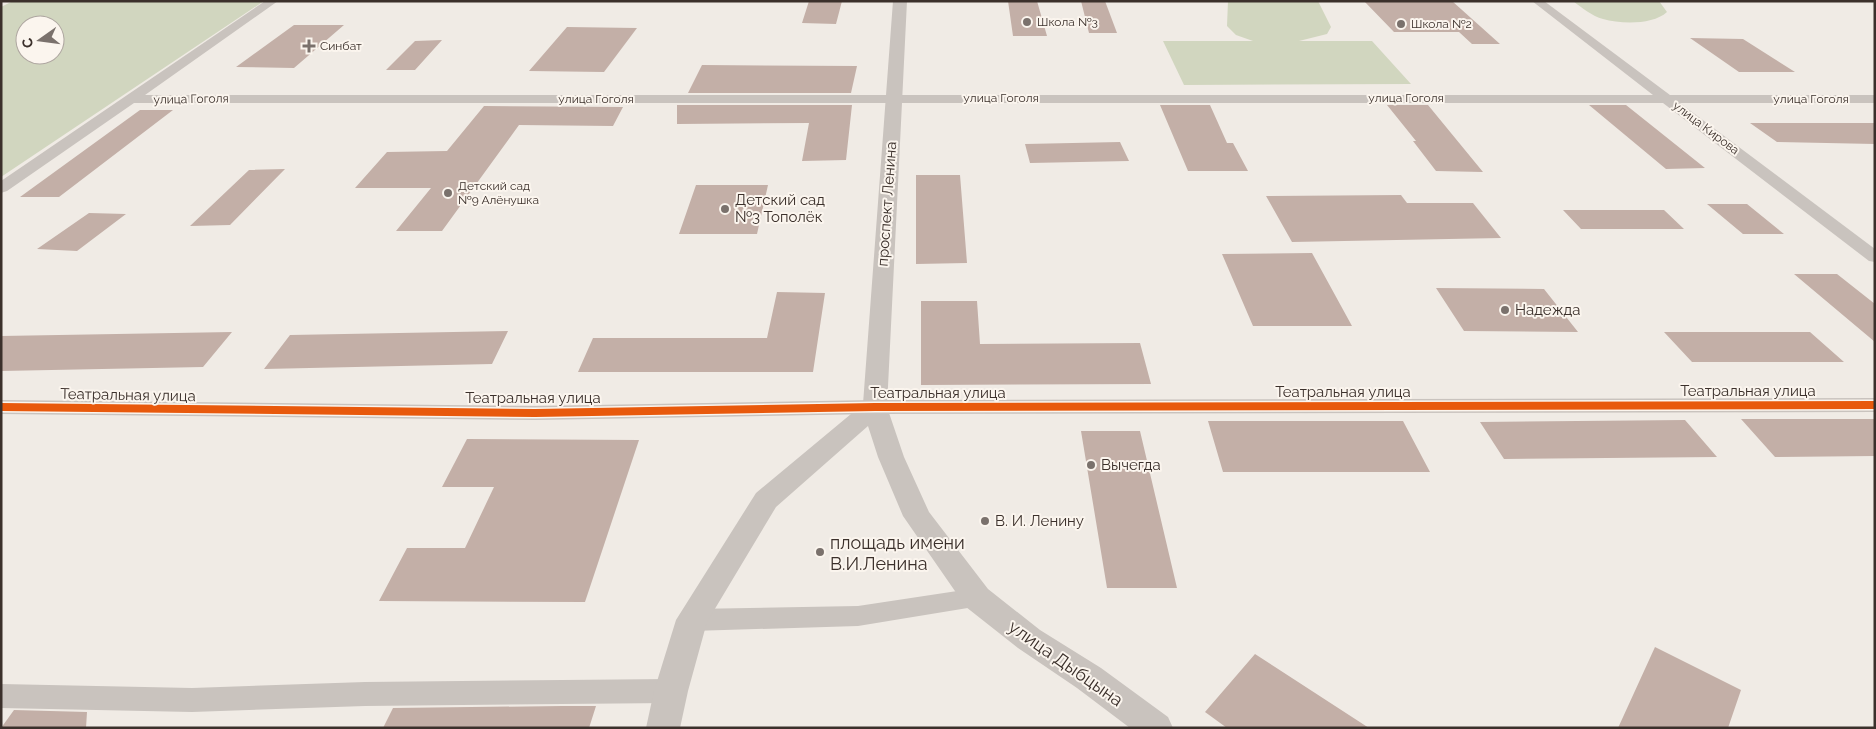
<svg xmlns="http://www.w3.org/2000/svg" width="1876" height="729" viewBox="0 0 1876 729" font-family="Raleway,sans-serif">
  <style>
    .green { fill: #d1d6bf; fill-rule: evenodd }
    .building { fill: #c3afa7 }
    .lines { fill: none; stroke-linecap: round; stroke-linejoin: round }
    .minor { fill: #c9c3be; fill-rule: evenodd }
    .tertiary { fill: #c9c3be; fill-rule: evenodd }
    .cycleway-casing { stroke: #fbf5ee; stroke-width: 11 }
    .cycleway { stroke: #e8590c; stroke-width: 8 }
    .poi-dot { fill: #7a716c; stroke: #fbf5ee; stroke-width: 2 }
    .labels { text-anchor: middle; dominant-baseline: central; stroke-width: 4; stroke-linejoin: round; paint-order: stroke }
    .far-poi-label { font-size: 12px; fill: #3b302b; stroke: #fbf5ee; text-anchor: start }
    .far-street-label { font-size: 12px; fill: #3b302b; stroke: #fbf5ee }
    .poi-label { font-size: 15px; fill: #3b302b; stroke: #fbf5ee; text-anchor: start }
    .street-label { font-size: 15px; fill: #3b302b; stroke: #fbf5ee }
    .near-poi-label { font-size: 18px; fill: #3b302b; stroke: #fbf5ee; text-anchor: start }
    .near-street-label { font-size: 18px; fill: #3b302b; stroke: #fbf5ee }
  </style>
  <rect width="100%" height="100%" fill="#f0ebe5"/>
  <!-- green -->
  <path class="green" d="M13 1H264L1 177V7ZM25 25H55V55H25Z
    M1228 1H1318L1331 27 1327 34 1299 41H1372L1411 84 1184 85 1163 41H1253L1236 35 1227 26Z
    M1573 1H1659L1667 12C1653 25 1621 24 1603 19 1592 16 1582 8 1573 1Z"/>
  <!-- building -->
  <path class="building" d="M809 1H842L836 24 802 23Z
    M1008 1H1037L1047 36H1013Z
    M1081 1H1105L1117 33H1089Z
    M1364 1H1452L1500 44H1472L1459 32H1394Z
    M294 25H344L294 68 236 67Z
    M567 27 637 28 604 72 529 71Z
    M1690 38 1743 39 1795 72H1739Z
    M442 40 415 70H386L415 41Z
    M702 65 857 66 851 93H688Z
    M677 105H852L846 160 802 161 809 123 677 124Z
    M1160 105H1210L1227 143H1233L1248 171H1188Z
    M1387 105H1428L1483 172 1436 171 1413 141H1416Z
    M1589 105H1626L1705 168 1666 169Z
    M484 106 623 107 613 126 519 125 442 231H396L431 188H355L387 152 447 151Z
    M140 110H173L59 197H20Z
    M1750 123H1875V144L1777 142Z
    M1120 142 1129 161 1030 163 1025 144Z
    M285 169 230 225 190 226 249 170Z
    M916 175H960L967 263 916 264Z
    M696 185H768L757 234H679Z
    M1401 195 1407 203H1473L1501 238 1292 242 1266 196Z
    M1707 204H1747L1784 234H1743Z
    M1563 210H1664L1684 229H1581Z
    M89 213 126 214 77 251 37 249Z
    M1312 253 1352 326H1253L1222 254Z
    M1794 274H1837L1875 304V342Z
    M1436 288 1544 289 1578 332 1464 331Z
    M777 292 825 293 813 372H578L593 338H767Z
    M921 301H977L980 344 1140 343 1151 384 921 385Z
    M508 331 492 364 264 369 290 335Z
    M232 332 203 367 1 371V336Z
    M1664 332H1810L1844 362H1692Z
    M1741 419H1875V456L1775 457Z
    M1685 420 1717 457 1504 459 1480 422Z
    M1208 421H1403L1430 472H1223Z
    M1081 431H1140L1177 588H1107Z
    M467 439 639 440 585 602 379 601 407 548H465L494 487H442Z
    M1655 647 1741 690 1728 728H1618Z
    M1255 654 1369 728H1227L1205 712Z
    M563 706H596L589 728H383L393 708Z
    M14 710 87 712 86 728H1Z"/>
  <g class="lines">
    <!-- minor -->
    <path class="minor" d="M265 1H278L145 95H1653L1532 1H1544L1670 95H1875V103H1680L1875 249V262L1869 261 1663 103H134L7 191 1 193V181Z
      M1875 398V412L875 414 535 420 1 414V400L535 406 875 400Z
      M977 588 986 591 990 598 986 605 858 626 692 631 683 627 679 620 683 613 692 609 858 606Z
      M671 679 681 683 685 691 681 699 671 703 365 706 192 712 1 708V684L192 688 365 682Z"/>
    <!-- tertiary -->
    <path class="tertiary" d="M893 1H907L887 407 904 457 929 512 988 589 1040 630 1101 668 1168 717 1173 728H1130L1077 688 1018 648 966 607 903 516 878 457 868 426 776 507 707 622 688 691 680 728H646L654 691 676 620 756 493 863 404Z"/>
    <defs>
      <path id="cycleway" d="M1 407 535 413 875 407 1875 405"/>
    </defs>
    <!-- cycleway casing -->
    <use href="#cycleway" class="cycleway-casing"/>
    <!-- cycleway -->
    <use href="#cycleway" class="cycleway"/>
  </g>
  <!-- markers -->
  <g class="poi-dot">
    <circle cx="1027" cy="22" r="5"/>
    <circle cx="1401" cy="24" r="5"/>
    <path d="M306.5 38.5h5v5h5v5h-5v5h-5v-5h-5v-5h5z"/>
    <circle cx="448" cy="193" r="5"/>
    <circle cx="725" cy="209" r="5"/>
    <circle cx="1505" cy="310" r="5"/>
    <circle cx="1091" cy="465" r="5"/>
    <circle cx="985" cy="521" r="5"/>
    <circle cx="820" cy="552" r="5"/>
  </g>
  <g class="labels">
    <!-- far-poi labels -->
    <g class="far-poi-label">
      <text x="1037" y="22">Школа №3</text>
      <text x="1411" y="24">Школа №2</text>
      <text x="320" y="46">Синбат</text>
      <text x="458" y="186">Детский сад<tspan x="458" dy="14">№9 Алёнушка</tspan></text>
    </g>
    <!-- far-street labels -->
    <g class="far-street-label">
      <text x="1001" y="98">улица Гоголя</text>
      <text x="1406" y="98">улица Гоголя</text>
      <text transform="translate(191 99) rotate(-1)">улица Гоголя</text>
      <text x="596" y="99">улица Гоголя</text>
      <text x="1811" y="99">улица Гоголя</text>
      <text transform="translate(1706 128) rotate(37)">улица Кирова</text>
    </g>
    <!-- poi labels -->
    <g class="poi-label">
      <text x="735" y="200">Детский сад<tspan x="735" dy="17">№3 Тополёк</tspan></text>
      <text x="1515" y="310">Надежда</text>
      <text x="1101" y="465">Вычегда</text>
      <text x="995" y="521">В. И. Ленину</text>
    </g>
    <!-- street labels -->
    <g class="street-label">
      <text transform="translate(887 204) rotate(-86)">проспект Ленина</text>
      <text x="1748" y="391">Театральная улица</text>
      <text x="1343" y="392">Театральная улица</text>
      <text x="938" y="393">Театральная улица</text>
      <text transform="translate(128 395) rotate(1)">Театральная улица</text>
      <text x="533" y="398">Театральная улица</text>
    </g>
    <!-- near-poi labels -->
    <g class="near-poi-label">
      <text x="830" y="542">площадь имени<tspan x="830" dy="21">В.И.Ленина</tspan></text>
    </g>
    <!-- near-street labels -->
    <g class="near-street-label">
      <text transform="translate(1066 663) rotate(35)">улица Дыбцына</text>
    </g>
  </g>
  <!-- border -->
  <rect width="1876" height="729" fill="none" stroke="#3b302b" stroke-width="5"/>
  <!-- north arrow -->
  <g transform="translate(40 40) rotate(256)"><circle r="24" fill="#fbf5ee" stroke="#aea6a0"/>
  <path d="M0-4L9 19L0 12L-9 19Z" fill="#7a716c"/>
  <text y="-8" font-size="14" font-weight="bold" text-anchor="middle" fill="#3b302b">С</text>
  </g>
</svg>
